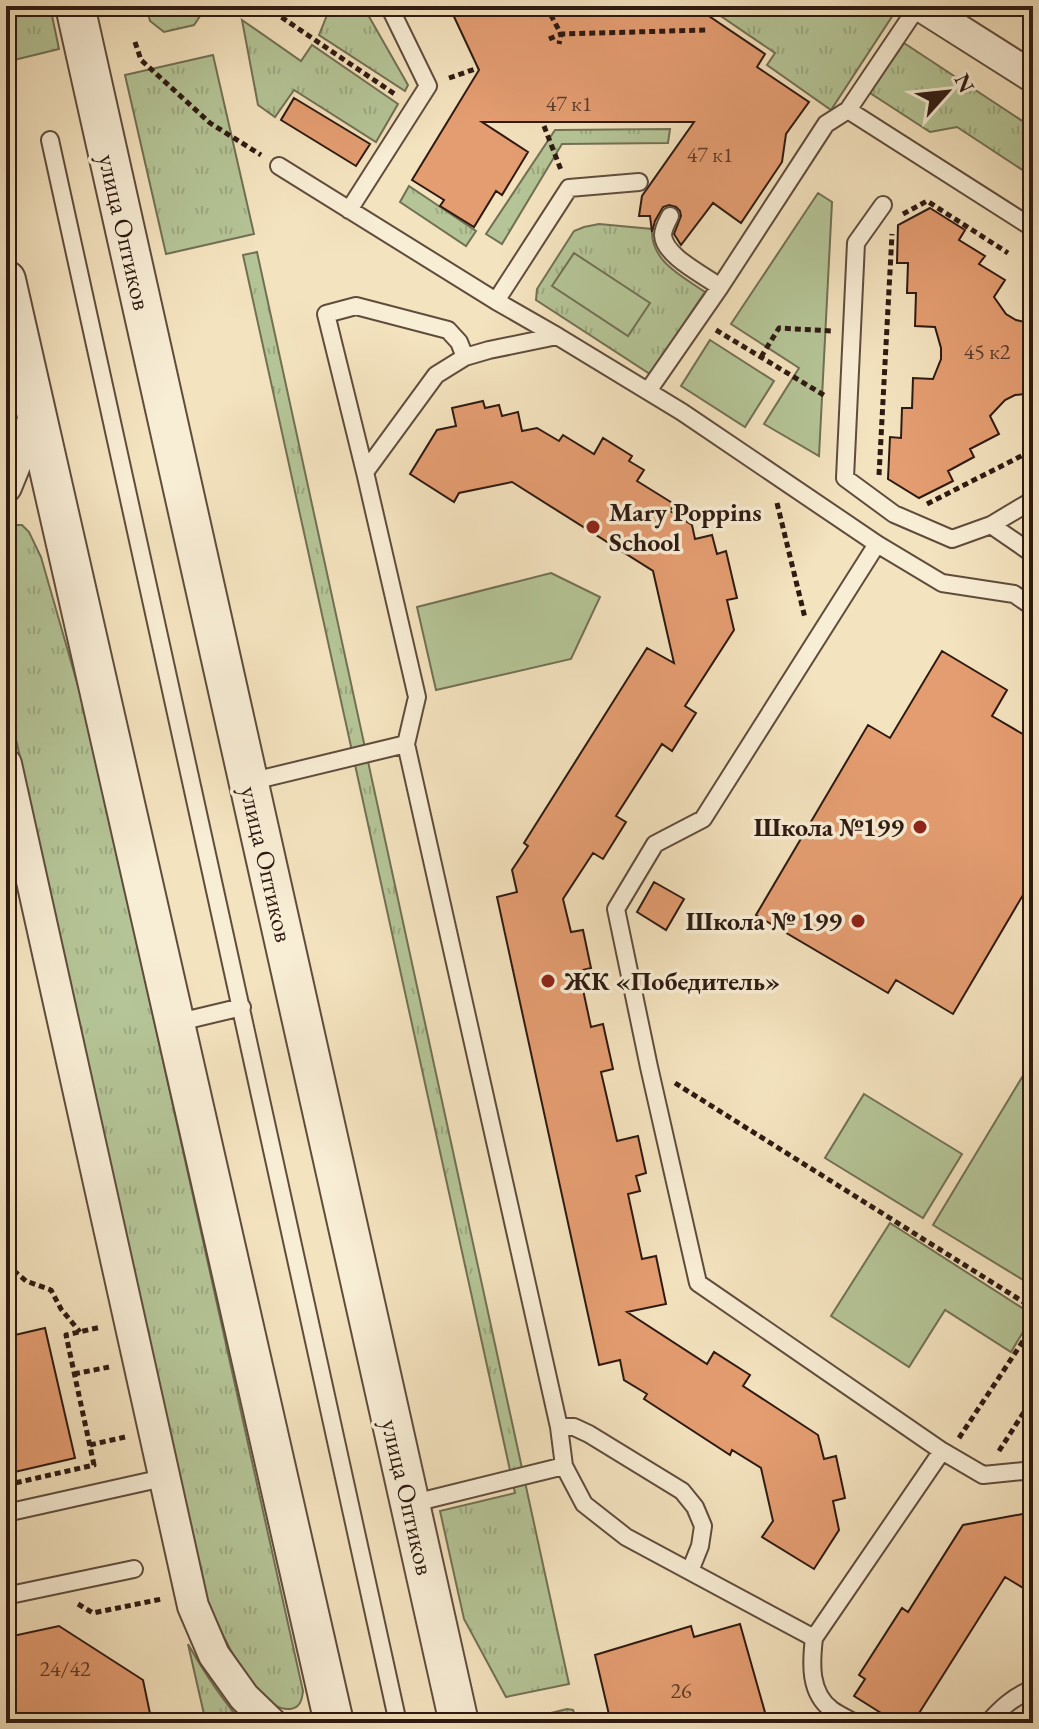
<svg xmlns="http://www.w3.org/2000/svg" width="1039" height="1729" viewBox="0 0 1039 1729" font-family="'EB Garamond',serif">
  <style>
    .grass { fill: url(#grass-tufts); stroke: #727054; stroke-width: 2 }
    .park { fill: #b5c597; stroke: #727054; stroke-width: 2 }
    .building { fill: #e49d71; stroke: #2e1a12; stroke-width: 2 }
    .lines { fill: none; stroke-linecap: round; stroke-linejoin: round }
    .service-casing { stroke: #604c3d; stroke-width: 20 }
    .minor-casing { stroke: #604c3d; stroke-width: 34 }
    .tertiary-casing { stroke: #604c3d; stroke-width: 42 }
    .path { stroke: #2e1a12; stroke-width: 5; stroke-dasharray: 6 4; stroke-linecap: butt }
    .service { stroke: #f8edd5; stroke-width: 16 }
    .minor { stroke: #f8edd5; stroke-width: 30 }
    .tertiary { stroke: #f8edd5; stroke-width: 38 }
    .poi-dot { fill: #8f2418; stroke: #f8edd5; stroke-width: 3 }
    .labels { text-anchor: middle; dominant-baseline: central; stroke-width: 7; stroke-linejoin: round; paint-order: stroke }
    .number-label { font-size: 22px; fill: #5c3b2a }
    .street-label { font-size: 26px; fill: #2e1a12; stroke: #f8edd5 }
    .poi-label { font-size: 26px; font-weight: bold; fill: #2e1a12; stroke: #f8edd5; text-anchor: start }
  </style>
  <defs>
    <pattern id="grass-tufts" width="24" height="20" patternUnits="userSpaceOnUse" patternTransform="scale(2)"><rect width="24" height="20" fill="#b5c597"/><path d="M3 7l-1-3M5 7V3M7 7l1-3M15 17l-1-3M17 17v-4M19 17l1-3" fill="none" stroke="#9ca981"/></pattern>
  </defs>
  <rect width="100%" height="100%" fill="#f4e3bf"/>
  <filter id="stains"><feTurbulence type="fractalNoise" baseFrequency=".0025" numOctaves="4"/><feColorMatrix values="0 0 0 0 .2 0 0 0 0 .09 0 0 0 0 .02 0 0 0 .5 -.17"/></filter>
  <radialGradient id="worn" r=".72"><stop offset=".6" stop-color="#630" stop-opacity="0"/><stop offset="1" stop-color="#630" stop-opacity=".3"/></radialGradient>
  <!-- grass -->
  <path class="grass" d="M6 6H50L59 49 6 62Z
    M146 6H203L204 10 194 25 164 32 150 21Z
    M325 6H363L408 85 405 91 319 35 329 10Z
    M706 6H878L893 15 831 110 767 65 775 53Z
    M242 20 301 61 312 45 398 104 376 142 294 90 275 117 258 105Z
    M904 43 1033 128V177L957 127 930 132 870 93Z
    M213 55 254 234 166 254 125 75Z
    M670 129 668 143 562 144 502 244 486 234 555 130Z
    M409 186 476 231 466 246 400 202Z
    M599 224 652 229C650 261 682 276 705 292L650 374 536 300 537 289 574 231 584 227Z
    M257 252 569 1684 506 1697 464 1619 440 1511 515 1493 243 255Z
    M13 525H22L29 532 41 557 86 714 303 1691C302 1700 300 1708 290 1709 254 1712 217 1624 206 1597L6 694V531Z
    M188 1644C204 1672 221 1699 243 1723H206Z
    M567 1709 573 1710 578 1723H531L539 1716Z"/>
  <!-- park -->
  <path class="park" d="M818 193 832 202 819 456 764 424 799 368 731 324Z
    M574 253 650 303 628 336 552 286Z
    M710 340 774 381 745 427 681 386Z
    M551 573 600 597 571 659 436 690 417 607Z
    M1033 1059V1286L933 1225Z
    M864 1094 962 1154 923 1218 825 1158Z
    M890 1223 1033 1315 1011 1352 945 1310 909 1367 831 1316Z"/>
  <!-- building -->
  <path class="building" d="M449 6H694L765 54 757 67 809 102 786 134 782 162 741 223 713 203 681 245 674 234 681 216 680 211 676 207 669 205 663 207 655 221 652 232 650 216H639L642 196 694 122H482L528 152 502 195 496 191 474 227 440 206 444 200 412 180 479 70Z
    M294 98 370 144 356 166 281 120Z
    M930 208 965 230 959 240 985 256 979 264 1005 280 994 297 1006 314 1016 320 1033 324V393L1015 395 1005 400 990 416 999 434 970 449 974 457 948 471 953 481 919 498 888 479 890 437 901 438 902 408H912L913 378 933 379 941 359V348L935 327 915 326 916 293H907L908 263H897L898 225Z
    M483 401 485 408 499 405 502 416 518 412 522 431 537 428 559 441 563 435 594 454 603 438 632 456 629 461 644 470 637 481 674 504 670 511 692 525 695 539 712 535 717 554 726 551 737 598 727 600 734 630 685 706 696 713 672 751 662 744 616 816 626 822 603 859 593 853 563 899 571 932 583 930 591 968 579 971 591 1027 603 1024 613 1069 601 1072 617 1141 638 1136 646 1173 636 1176 640 1191 628 1194 642 1259 656 1256 666 1304 627 1312 707 1364 714 1352 750 1375 743 1386 818 1435 824 1459 836 1456 845 1498 833 1501 839 1530 814 1569 762 1537 773 1521 761 1468 732 1450 730 1455 644 1399 647 1394 624 1380 620 1360 599 1365 497 897 517 892 512 870 528 846 524 843 647 648 674 663 653 571 512 482 459 493 454 502 410 474 437 430 456 426 452 408Z
    M942 651 1007 690 992 716 1033 740V878L953 1014 896 980 888 993 756 915 868 725 890 738Z
    M654 882 684 899 666 930 637 912Z
    M45 1328 75 1458 6 1474V1337Z
    M1033 1512V1594L1005 1577 916 1718 909 1714 904 1723H897L854 1696 865 1679 859 1675 902 1608 908 1612 963 1525Z
    M740 1624 768 1723H611L595 1655 691 1626 694 1637Z
    M59 1626 143 1680 152 1723H21L6 1714V1656L12 1655 8 1637Z"/>
  <g class="lines">
    <defs>
      <path id="service" d="M848 110 1033 228
        M50 140 398 1723
        M279 166 496 301 557 336
        M883 205 856 243 845 478 894 514 952 539 991 525 1033 554
        M349 210 428 86 389 6
        M670 216C667 222 663 229 663 235 664 256 704 275 720 287
        M496 301 569 188 639 182
        M648 391 720 287 826 124 848 110 918 6
        M365 472 326 314 356 306 448 330 459 342 465 357
        M991 525 1033 500
        M877 544 703 819 655 844 616 909 649 1067 698 1283 942 1451
        M249 782 406 744
        M175 1023 242 1007
        M559 1427H574L589 1434 682 1491 695 1507 703 1526 700 1546 690 1571
        M410 1504 564 1466
        M6 1513 163 1478
        M6 1594 10 1595 134 1569
        M814 1638 626 1537 584 1504 564 1466 559 1427 406 744 417 697 365 472 436 375 465 357 489 350 557 336 682 412 877 544 942 583 1014 594 1033 607
        M855 1723C848 1719 839 1715 832 1710 809 1693 811 1663 814 1638L942 1451 983 1475 1033 1470
        M988 1723C1001 1708 1014 1696 1033 1689"/>
      <path id="minor" d="M921 6 1033 77
        M6 487 36 413
        M6 764 193 1606 214 1655 244 1697 271 1723"/>
      <path id="tertiary" d="M75 6 459 1723
        M6 280 334 1723"/>
    </defs>
    <!-- service casing -->
    <use href="#service" class="service-casing"/>
    <!-- minor casing -->
    <use href="#minor" class="minor-casing"/>
    <!-- tertiary casing -->
    <use href="#tertiary" class="tertiary-casing"/>
    <!-- path -->
    <path class="path" d="M265 6 396 95
      M546 6 561 34 707 30
      M549 39 561 34 559 44
      M135 42 141 60 210 123 261 155
      M449 78 478 68
      M544 126 561 170
      M903 214 927 201 1008 253
      M716 330 827 397
      M761 357 779 328 832 331
      M879 475 892 234
      M777 503 805 618
      M927 504 1033 450
      M675 1083 1033 1308
      M6 1264 26 1281 51 1290 61 1309 80 1332
      M74 1374 109 1367
      M959 1438 1033 1326
      M90 1445 125 1437
      M999 1451 1033 1398
      M6 1485 94 1465 66 1335 101 1327
      M78 1604 93 1613 162 1599"/>
    <!-- service -->
    <use href="#service" class="service"/>
    <!-- minor -->
    <use href="#minor" class="minor"/>
    <!-- tertiary -->
    <use href="#tertiary" class="tertiary"/>
  </g>
  <!-- markers -->
  <g class="poi-dot">
    <circle cx="593" cy="527" r="8"/>
    <circle cx="920" cy="827" r="8"/>
    <circle cx="858" cy="921" r="8"/>
    <circle cx="548" cy="981" r="8"/>
  </g>
  <g class="labels">
    <!-- number labels -->
    <g class="number-label">
      <text x="569" y="103">47 к1</text>
      <text x="710" y="154">47 к1</text>
      <text x="987" y="351">45 к2</text>
      <text x="65" y="1668">24/42</text>
      <text x="681" y="1690">26</text>
    </g>
    <!-- street labels -->
    <g class="street-label">
      <text transform="translate(125 232) rotate(77)">улица Оптиков</text>
      <text transform="translate(267 864) rotate(77)">улица Оптиков</text>
      <text transform="translate(408 1497) rotate(77)">улица Оптиков</text>
    </g>
    <!-- poi labels -->
    <g class="poi-label">
      <text x="609" y="512">Mary Poppins<tspan x="609" dy="30">School</tspan></text>
      <text x="904" y="827" text-anchor="end">Школа №199</text>
      <text x="842" y="921" text-anchor="end">Школа № 199</text>
      <text x="564" y="981">ЖК «Победитель»</text>
    </g>
  </g>
  <!-- margin -->
  <rect width="1039" height="1729" fill="none" stroke="#f4e3bf" stroke-width="32"/>
  <rect x="8" y="8" width="1023" height="1713" fill="none" stroke="#2e1a12" stroke-width="4"/>
  <rect x="16" y="16" width="1007" height="1697" fill="none" stroke="#2e1a12" stroke-width="2"/>
  <!-- north arrow -->
  <g transform="translate(947 92) rotate(63)" stroke="#f8edd5" stroke-width="6" paint-order="stroke">
  <path d="M0-6L14 30L0 20L-14 30Z" fill="#2e1a12"/>
  <text y="-12" font-size="22" font-weight="bold" text-anchor="middle" fill="#2e1a12">N</text>
  </g>
  <rect width="100%" height="100%" filter="url(#stains)"/>
  <rect width="100%" height="100%" fill="url(#worn)"/>
</svg>
